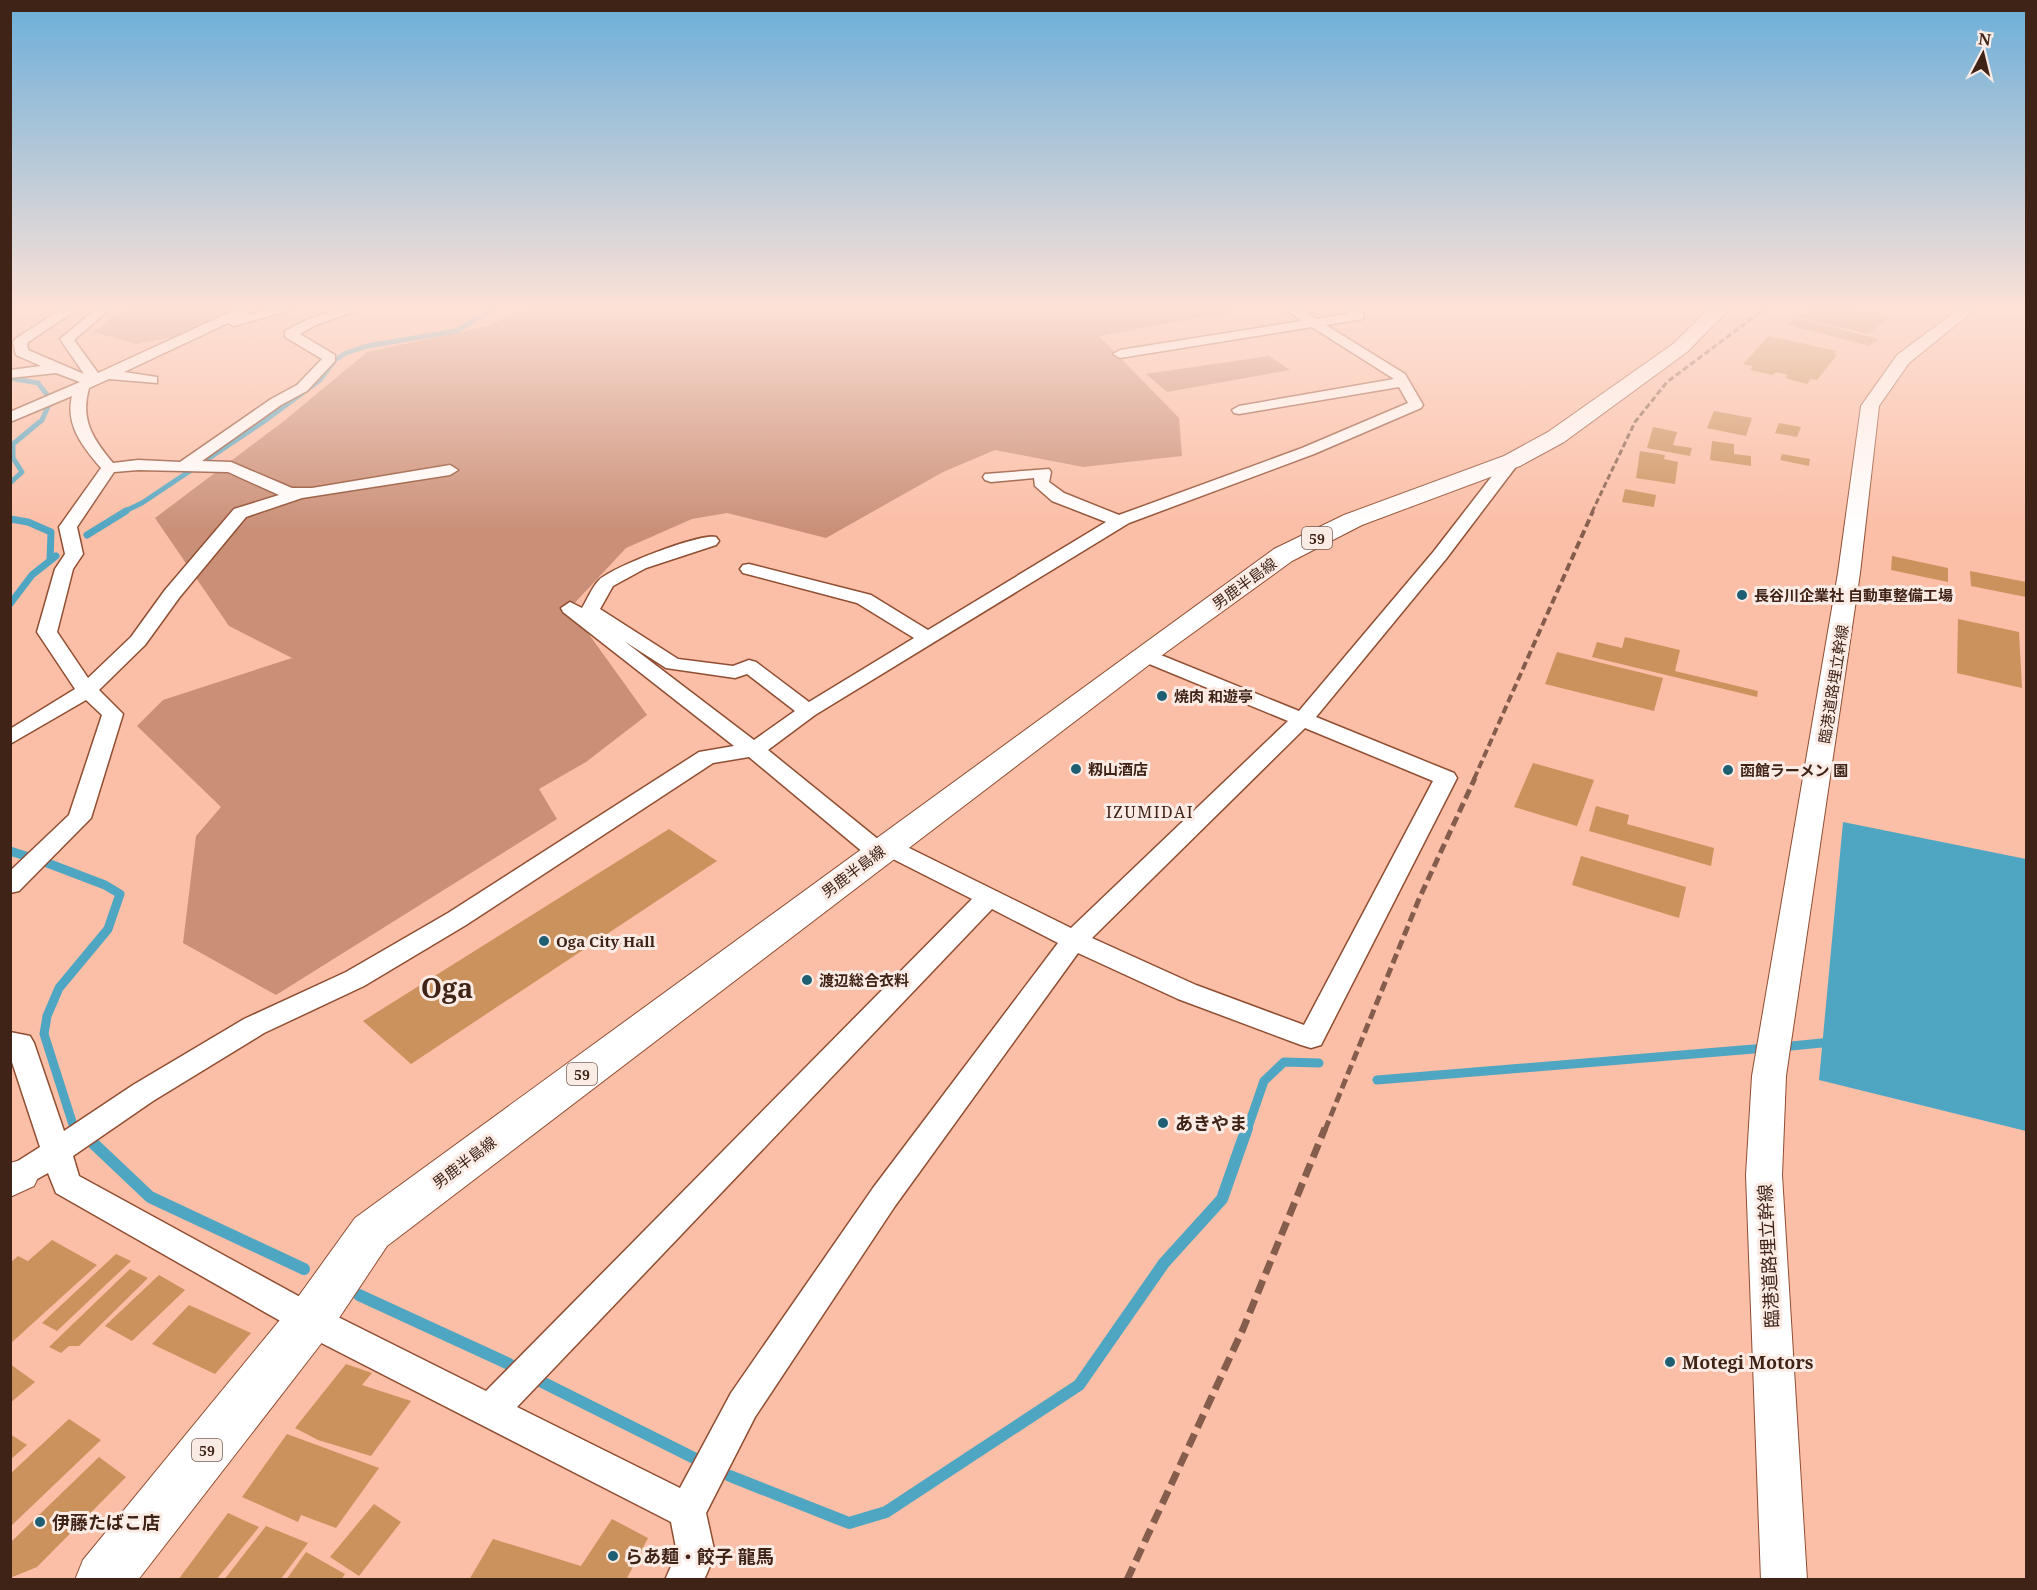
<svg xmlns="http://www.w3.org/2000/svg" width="2037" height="1590" viewBox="0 0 2037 1590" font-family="'Noto Serif','Noto Sans JP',serif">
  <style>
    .green { fill: #ca8f77 }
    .water { fill: #4fa6c3 }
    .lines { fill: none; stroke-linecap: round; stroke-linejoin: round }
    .stream-far3 { stroke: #4fa6c3; stroke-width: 5 }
    .stream-far2 { stroke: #4fa6c3; stroke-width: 7 }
    .stream-far1 { stroke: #4fa6c3; stroke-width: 9 }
    .stream { stroke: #4fa6c3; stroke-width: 12 }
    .building { fill: #cb925d }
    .minor-casing { stroke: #904e32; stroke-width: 3 }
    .tertiary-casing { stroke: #904e32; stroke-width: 2 }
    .primary-casing { stroke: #904e32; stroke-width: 2 }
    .minor { fill: #fff; fill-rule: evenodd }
    .tertiary { fill: #fff; fill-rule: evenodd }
    .primary { fill: #fff; fill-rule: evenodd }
    .rail-far3 { stroke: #855d4c; stroke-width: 3; stroke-dasharray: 6 3; stroke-linecap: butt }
    .rail-far2 { stroke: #855d4c; stroke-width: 4; stroke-dasharray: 8 4; stroke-linecap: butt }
    .rail-far1 { stroke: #855d4c; stroke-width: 5; stroke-dasharray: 10 5; stroke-linecap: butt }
    .rail { stroke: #855d4c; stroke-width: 7; stroke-dasharray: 14 7; stroke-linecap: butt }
    .poi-dot { fill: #1e5f74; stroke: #fbebe5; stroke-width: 2 }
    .labels { text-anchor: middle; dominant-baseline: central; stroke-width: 6; stroke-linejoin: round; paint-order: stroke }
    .shield { fill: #fbebe5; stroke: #775f55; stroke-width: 1.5 }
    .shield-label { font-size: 14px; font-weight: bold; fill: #3f2317 }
    .street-label { font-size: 15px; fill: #3f2317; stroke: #fbebe5 }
    .poi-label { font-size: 15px; font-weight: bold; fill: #3f2317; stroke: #fbebe5; text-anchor: start }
    .neighbourhood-label { font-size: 16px; letter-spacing: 1.5px; fill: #3f2317; stroke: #fbebe5 }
    .near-poi-label { font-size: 18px; font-weight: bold; fill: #3f2317; stroke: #fbebe5; text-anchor: start }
    .near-street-label { font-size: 18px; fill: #3f2317; stroke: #fbebe5 }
    .town-label { font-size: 27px; font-weight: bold; fill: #3f2317; stroke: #fbebe5 }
  </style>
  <rect width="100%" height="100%" fill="#fbbea6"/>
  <!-- green -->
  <path class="green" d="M124 308H234L177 336 136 344 94 332Z
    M529 308H1252L1099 336 1179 418 1182 456 1083 467 995 450 943 472 826 538 727 513 692 519 626 548 570 608 647 715 586 762 539 789 557 819 276 995 183 943 196 836 221 807 137 726 163 700 292 658 229 626 155 518 284 421 367 352 489 326Z
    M1269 356 1290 370 1167 392 1146 374Z"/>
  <!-- water -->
  <path class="water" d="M1843 822 2026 859V1131L1819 1080Z"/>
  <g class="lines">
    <!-- stream-far3 -->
    <path class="stream-far3" d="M10 378 38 383 51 400 42 420 13 444V458L22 472 10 483
      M123 512 142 503 263 422 320 380 335 360 346 353 367 346 456 331 495 308"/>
    <!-- stream-far2 -->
    <path class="stream-far2" d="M10 519 28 522 51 532 50 560
      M87 535 126 511
      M10 604 32 575 56 556"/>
    <!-- stream-far1 -->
    <path class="stream-far1" d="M10 851 32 858
      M42 861 105 885 120 894 108 929 59 988 47 1016 44 1034 74 1128
      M1781 1047 1832 1042
      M1377 1080 1766 1048
      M1247 1130 1264 1081 1284 1062 1319 1063"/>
    <!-- stream -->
    <path class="stream" d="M94 1144 150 1197 304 1269
      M359 1295 509 1364
      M538 1380 694 1458
      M730 1476 849 1523 886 1512 1079 1385 1164 1263 1222 1199 1247 1128"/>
  </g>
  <!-- building -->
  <path class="building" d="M1810 308H1853L1890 317 1868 334 1798 317Z
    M1796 318 1879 339 1869 346 1786 324Z
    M1769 336 1837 351 1834 354 1837 355 1817 380 1811 379 1807 384 1785 378 1788 375 1776 372 1773 375 1750 370 1753 366 1743 364Z
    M1714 411 1752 418 1746 436 1707 428Z
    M1779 423 1801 427 1797 437 1775 433Z
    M1653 427 1677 432 1673 445 1692 448 1690 456 1647 448Z
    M1712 441 1734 444V454L1751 456V466L1710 460Z
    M1640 451 1665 455 1664 459 1678 462 1675 484 1636 478Z
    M1782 454 1810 459 1809 466 1780 460Z
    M1625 489 1656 495 1654 507 1622 502Z
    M1892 556 1948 568V582L1891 570Z
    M1970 571 2026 582V597L1971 586Z
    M1958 619 2019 632 2022 688 1957 673Z
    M1625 637 1680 650 1675 671 1758 691 1757 697 1592 657 1597 642 1622 648Z
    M1557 652 1663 678 1654 711 1545 684Z
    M1533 763 1594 780 1577 826 1514 807Z
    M1596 806 1629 815 1627 824 1714 848 1711 866 1589 831Z
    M669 829 717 861 411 1064 363 1021Z
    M1581 856 1686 887 1679 918 1572 885Z
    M52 1240 97 1265 10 1344V1263L18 1256 28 1261Z
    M116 1254 131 1261 57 1331 42 1323Z
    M130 1269 148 1278 79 1346H69L61 1353 49 1347Z
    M159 1275 185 1290 132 1341 105 1326Z
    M189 1305 251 1333 215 1374 152 1344Z
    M10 1364 35 1382 10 1403Z
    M346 1364 372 1373 362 1385 411 1401 371 1456 318 1440 295 1428Z
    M69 1419 101 1440 10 1527V1474Z
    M10 1434 27 1445 10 1460Z
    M287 1434 379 1468 336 1528 301 1515 298 1522 242 1497Z
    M99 1457 126 1477 37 1567 10 1578V1543Z
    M374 1504 401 1522 359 1576 330 1557Z
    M228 1513 259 1527 216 1580H178Z
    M612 1519 648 1538 626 1580H469L493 1539 581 1566Z
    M266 1526 308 1543 280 1580H224Z
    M306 1552 345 1574 341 1580H286Z"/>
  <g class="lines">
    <defs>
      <path id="minor" d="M63 308H79L27 343 28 350 84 374 60 339 97 308H111L74 340 98 373 239 308H256L244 316 273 308H297L234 326 228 323 124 372 157 377V383L109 379 89 388C80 420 93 439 113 463L138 460 180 462 271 399 297 385 322 359 285 337V331C310 317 334 308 363 308L316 325 300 334 335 355V361L307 391 281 405 202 461 231 462 292 488H312L450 465 458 470 450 475 302 498 246 517 179 598 145 645 99 690 123 714 91 818 19 891 10 893V871L69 815 102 715 86 700 10 744V729L75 689 37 632 55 569 65 554 59 527 101 468C83 447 65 425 72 396L10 422V412L80 382 56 373 10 378V370L41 366 16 355 13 342 15 339ZM138 470 228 472 279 495 234 509 165 590 131 637 88 678 57 632 73 569 83 554 77 527 114 472Z
        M1284 308H1300L1316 319 1347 314 1341 308H1356L1363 313V319L1326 325 1405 374 1423 405 1421 408 1314 454 1129 523 815 715 768 750 879 840 887 838 895 841 1071 928 1288 721 1137 659 1134 655 1137 651H1151L1299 711 1434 551 1506 458H1518L1520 461 1518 464 1446 559 1316 717 1454 773 1457 778 1321 1045 1311 1048 1301 1045 1178 999 1078 953 895 1206 755 1417 706 1513 715 1554 704 1580H665L677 1553 671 1522 298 1331 56 1193 48 1173 21 1188 10 1184V1166L40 1147 10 1056V1032L30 1036 34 1043 64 1131 133 1085 244 1019 346 972 448 913 699 752 734 746 563 612 561 608 570 602 582 608C587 600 592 587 599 580 612 567 700 533 716 537L719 541 716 545 646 568 613 586 600 609 678 659 733 666 749 660 756 662 809 702 914 638 857 603 743 573 740 569 743 565 749 564 871 595 928 630 1106 522 1052 501 1035 486 1034 478 991 482 985 480 983 477 985 474 1049 469 1051 472 1049 482 1064 493 1119 515 1302 448 1408 403 1399 387 1239 414 1234 413 1232 410 1239 406 1394 379 1312 327 1120 358 1113 354 1120 350 1302 321ZM624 641 666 668 735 678 747 674 795 711 754 740ZM1305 728 1433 781 1304 1025 1196 985 1092 938ZM749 757 870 858 878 860 887 856 972 899 486 1391 322 1309 79 1176 73 1156 153 1101 264 1033 364 986 466 925 713 763ZM992 909 1058 943 873 1188 731 1393 680 1488 517 1407Z"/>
      <path id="tertiary" d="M1960 308H1977L1909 363 1879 406 1860 573 1786 1076 1782 1175 1807 1580H1761L1746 1175 1752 1076 1838 573 1861 406 1897 355Z
        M21 1160 34 1164 39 1175 34 1186 10 1197V1163Z"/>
      <path id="primary" d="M1710 308H1730L1687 352 1564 442 1520 466 1362 525 1292 561 1154 661 387 1246 327 1336 138 1580H75L83 1560 293 1304 355 1218 1274 549 1344 515 1504 456 1548 432 1673 344Z"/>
    </defs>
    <!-- minor casing -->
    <use href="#minor" class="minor-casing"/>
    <!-- tertiary casing -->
    <use href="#tertiary" class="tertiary-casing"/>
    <!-- primary casing -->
    <use href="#primary" class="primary-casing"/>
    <!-- minor -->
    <use href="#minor" class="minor"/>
    <!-- tertiary -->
    <use href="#tertiary" class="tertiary"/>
    <!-- primary -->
    <use href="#primary" class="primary"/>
    <!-- rail-far3 -->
    <path class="rail-far3" d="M1592 512 1635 422 1667 382 1766 308"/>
    <!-- rail-far2 -->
    <path class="rail-far2" d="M1474 779 1593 511"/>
    <!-- rail-far1 -->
    <path class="rail-far1" d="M1325 1130 1419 899 1475 778"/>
    <!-- rail -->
    <path class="rail" d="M1127 1580 1243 1329 1325 1128"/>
  </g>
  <!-- sky -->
  <linearGradient id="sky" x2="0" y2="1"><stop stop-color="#6baed9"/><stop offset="0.58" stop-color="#fde2d7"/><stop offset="1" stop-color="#fde2d7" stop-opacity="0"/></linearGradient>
  <rect width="2037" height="531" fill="url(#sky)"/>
  <!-- markers -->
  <g class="poi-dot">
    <circle cx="1742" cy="595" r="6"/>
    <circle cx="1162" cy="696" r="6"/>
    <circle cx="1076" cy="769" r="6"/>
    <circle cx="1728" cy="770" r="6"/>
    <circle cx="544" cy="941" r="6"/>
    <circle cx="807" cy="980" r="6"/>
    <circle cx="1163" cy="1123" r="6"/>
    <circle cx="1670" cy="1362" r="6"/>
    <circle cx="40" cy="1522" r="6"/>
    <circle cx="613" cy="1556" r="6"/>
  </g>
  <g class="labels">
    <!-- shield labels -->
    <g class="shield">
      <rect x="1302" y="527" width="30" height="22" rx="4.5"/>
      <rect x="567" y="1063" width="30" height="22" rx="4.5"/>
      <rect x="192" y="1439" width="30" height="22" rx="4.5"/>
    </g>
    <g class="shield-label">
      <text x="1317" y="538">59</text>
      <text x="582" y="1074">59</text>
      <text x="207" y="1450">59</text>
    </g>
    <!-- street labels -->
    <g class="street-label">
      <text transform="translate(1244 583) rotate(-36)">男鹿半島線</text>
      <text transform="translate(1833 684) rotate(-81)">臨港道路埋立幹線</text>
      <text transform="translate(853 871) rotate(-37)">男鹿半島線</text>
      <text transform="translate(464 1162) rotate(-37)">男鹿半島線</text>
    </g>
    <!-- poi labels -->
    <g class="poi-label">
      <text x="1754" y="595">長谷川企業社 自動車整備工場</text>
      <text x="1174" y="696">焼肉 和遊亭</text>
      <text x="1088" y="769">籾山酒店</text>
      <text x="1740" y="770">函館ラーメン 園</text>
      <text x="556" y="941">Oga City Hall</text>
      <text x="819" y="980">渡辺総合衣料</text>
    </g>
    <!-- neighbourhood labels -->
    <g class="neighbourhood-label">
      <text x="1150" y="812">IZUMIDAI</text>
    </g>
    <!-- near-poi labels -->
    <g class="near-poi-label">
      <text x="1175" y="1123">あきやま</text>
      <text x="1682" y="1362">Motegi Motors</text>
      <text x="52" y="1522">伊藤たばこ店</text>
      <text x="625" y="1556">らあ麺・餃子 龍馬</text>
    </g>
    <!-- near-street labels -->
    <g class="near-street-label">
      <text transform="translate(1768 1256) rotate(-93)">臨港道路埋立幹線</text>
    </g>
    <!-- town labels -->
    <g class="town-label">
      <text x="447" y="987">Oga</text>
    </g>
  </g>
  <!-- border -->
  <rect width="2037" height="1590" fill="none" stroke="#3f2317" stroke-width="24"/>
  <!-- north arrow -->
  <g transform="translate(1983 54) rotate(7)" stroke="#fbebe5" stroke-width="4.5" paint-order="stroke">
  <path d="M0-4.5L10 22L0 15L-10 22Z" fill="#3f2317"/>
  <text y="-9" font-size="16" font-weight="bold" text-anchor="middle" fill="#3f2317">N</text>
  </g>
</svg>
